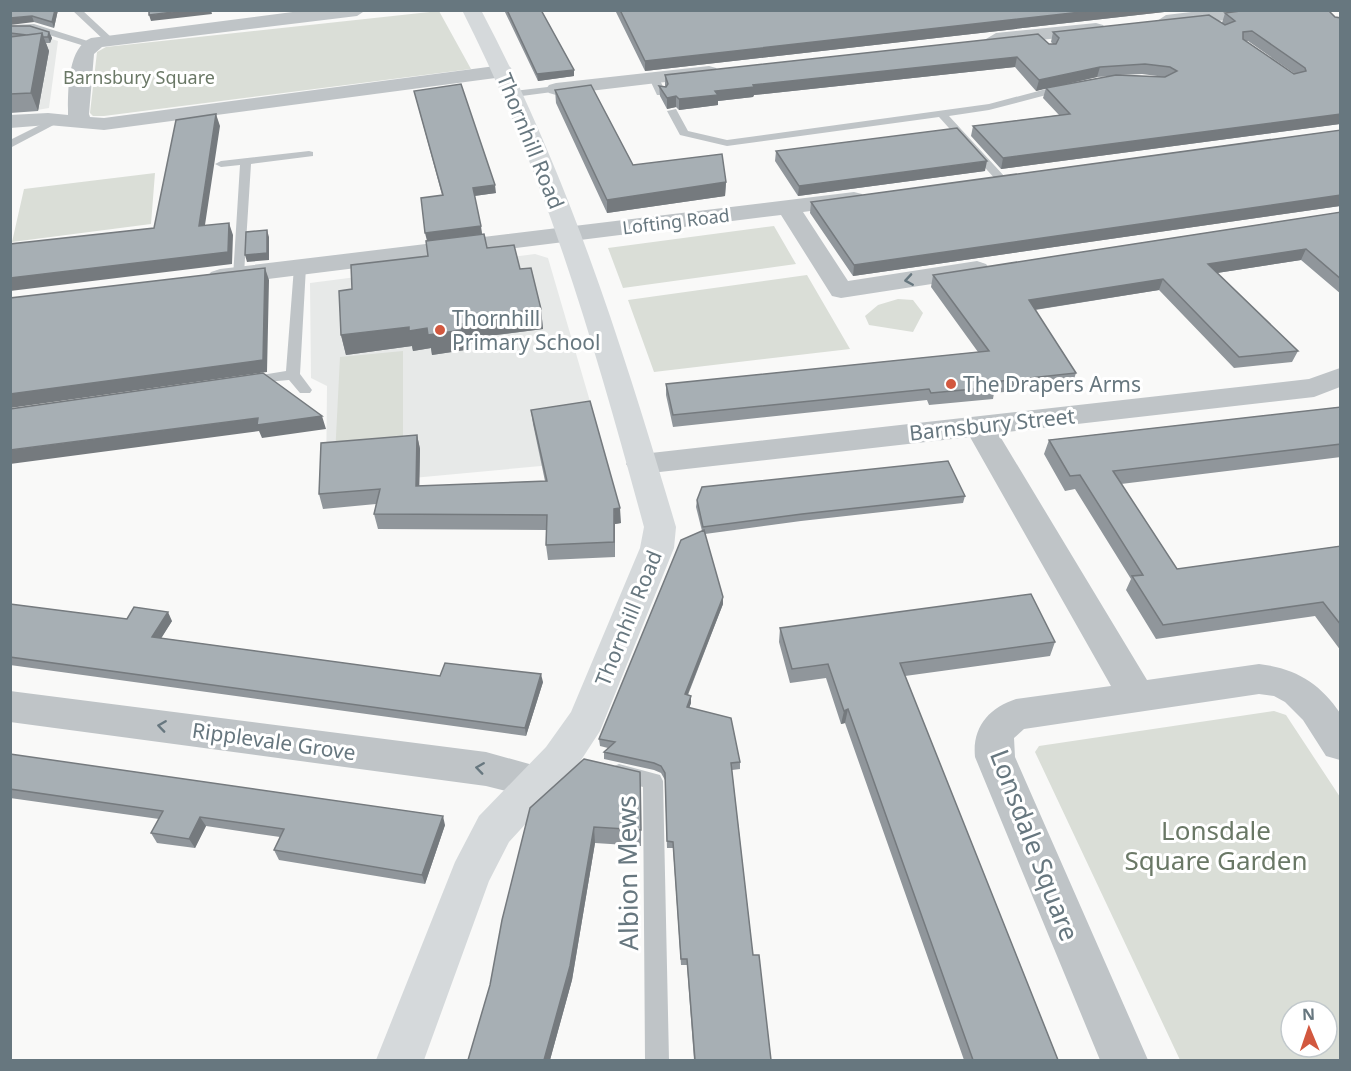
<svg xmlns="http://www.w3.org/2000/svg" width="1351" height="1071" viewBox="0 0 1351 1071" font-family="'Noto Sans',sans-serif">
  <style>
    .built { fill: #e7e9e8 }
    .green { fill: #daded7; fill-rule: evenodd }
    .lines { fill: none; stroke-linecap: round; stroke-linejoin: round }
    .lane { fill: #bfc4c7; fill-rule: evenodd }
    .street { fill: #bfc4c7; fill-rule: evenodd }
    .secondary { fill: #d5d9db; fill-rule: evenodd }
    .wall { fill: #90969b; fill-rule: evenodd }
    .shaded-wall { fill: #757a7e }
    .building { fill: #a7afb4; stroke: #757a7e; stroke-width: 1.5; fill-rule: evenodd }
    .oneway { stroke: #67777f }
    .poi-dot { fill: #d2583f; stroke: #fff; stroke-width: 2 }
    .labels { text-anchor: middle; dominant-baseline: central; stroke-width: 6; stroke-linejoin: round; paint-order: stroke }
    .far-park-label { font-size: 18px; fill: #6a7866; stroke: #fff }
    .far-street-label { font-size: 18px; fill: #67777f; stroke: #fff }
    .street-label { font-size: 21px; fill: #67777f; stroke: #fff }
    .poi-label { font-size: 21px; fill: #67777f; stroke: #fff; text-anchor: start }
    .near-park-label { font-size: 26px; fill: #6a7866; stroke: #fff }
    .near-street-label { font-size: 26px; fill: #67777f; stroke: #fff }
  </style>
  <rect width="100%" height="100%" fill="#f9f9f8"/>
  <!-- built -->
  <path class="built" d="M24 30 58 41 49 108 37 110Z
    M535 254 548 258 594 415 591 416 602 457 541 466 326 486 327 386 311 378 310 283Z"/>
  <!-- green -->
  <path class="green" d="M439 11 471 69 104 116H93L90 113 97 52 106 47Z
    M155 173 151 224 12 242 24 189Z
    M774 226 796 264 623 288 608 248Z
    M807 275 850 349 654 372 628 300Z
    M898 299 913 300 923 313 913 332 869 325 865 316 878 305Z
    M403 351V448L335 456 340 357Z
    M1274 711 1286 715 1340 797V1060H1180L1035 752 1039 746ZM1291 1011H1327V1047H1291Z"/>
  <g class="lines">
    <!-- lane -->
    <path class="lane" d="M72 10H82L111 37V41H105Z
      M34 24 94 43 96 45 91 48 33 30 10 31V25Z
      M650 76H658L666 93 665 95H657L649 78Z
      M1065 84 1069 85V89L989 110 949 116 1005 177V181H997L939 117 727 146 680 135 667 111 676 109 688 131 727 140 989 104Z
      M556 86 561 89 560 91 514 97 509 94 514 91Z
      M56 117 65 119 10 148V140Z
      M309 151 313 152V156L251 164 244 274 238 278 233 277 240 165 221 167 215 164 221 161Z
      M300 263 306 267 300 374 312 390 310 393H300L289 380 244 384 242 381 244 378 286 371 294 267Z
      M619 764 660 775 663 781 669 1060H645L643 787 612 779 609 773 612 767Z"/>
    <!-- street -->
    <path class="street" d="M308 10H366L357 16 102 47 94 54 89 114 90 117 104 118 503 65 510 67 513 71 510 75 503 77 104 130 48 125 10 128V115L48 113 68 115C68 92 67 48 91 38Z
      M1208 10H1270L1261 16 1166 27 1157 21 1166 15Z
      M1096 23 1103 25 1106 29 1103 33 996 45 986 39 996 33Z
      M709 66 716 68 719 72 716 76 556 95 549 93 546 89 549 85 556 83Z
      M854 192 862 194 866 199 862 204 803 212 848 281 977 261 986 264 990 269 986 274 977 277 841 298 832 296 781 215 220 285 211 282 207 277 211 272 220 269Z
      M1340 368V387L1314 397 998 433 1147 680 1259 664C1295 668 1320 683 1340 713V760L1326 756 1303 720 1285 702 1274 696 1259 694 1024 729 1014 738 1015 757 1148 1060H1100L975 757C972 727 989 708 1016 699L1111 686 970 437 642 474 631 471 626 464 631 457 642 454 1309 379Z
      M10 691 486 752 551 770 557 782 551 794 537 799 486 786 10 722Z"/>
    <!-- secondary -->
    <path class="secondary" d="M462 10H481C569 176 623 348 676 527L674 548 600 731 574 771 509 842 489 881 424 1060H376L455 862 479 816 546 747 571 712 640 548 644 527C595 347 547 178 462 10Z"/>
  </g>
  <!-- wall -->
  <path class="wall" d="M10 10H58L54 28 34 22Z
    M504 10H541L574 70V76L538 81Z
    M615 10H1182L645 71Z
    M1225 13 1335 17 1341 18V124H1340L1001 169 971 136 973 126 1059 115 1043 98 1046 88 1036 91 1015 67 754 95 753 97 718 101V105L679 110 676 107 667 109 660 96 659 86 665 87V75L1053 44 1051 42 1053 32 1225 25 1222 23ZM1246 41H1248L1295 74H1294ZM1142 74 1165 77 1120 75ZM1113 76 1053 87 1097 77Z
    M10 26 49 32 52 38 50 43H46L49 51 38 111 10 113Z
    M555 90 633 165 726 182 725 196 607 213 556 103Z
    M414 91 496 193 474 196 482 234 487 248 520 269 541 309 543 329 480 337 481 342 464 344 465 350 432 355 431 348 413 351 412 346 346 355 341 335 352 289 428 256 427 241 442 195Z
    M1341 130V206H1340L853 276 810 213 811 202Z
    M776 151 985 171 798 196 775 161Z
    M1341 212V294L1301 260 1217 273 1298 351 1292 362 1234 368 1159 290 1035 310 1076 373 1072 385 994 393 993 399 929 405 927 400 673 427 666 395V384L978 352 931 287 933 275Z
    M1341 407V457L1121 484 1177 569 1341 546V651L1315 616 1156 639 1126 590 1131 579 1075 489 1065 491 1044 454 1049 440Z
    M531 410 621 523 615 524V557L548 560 546 545 547 530 378 529 374 514 376 504 323 509 319 494 417 435 420 449 419 486 545 481 533 424Z
    M965 496 963 503 801 521 705 534 723 604 688 695 691 696V703L689 708 740 762V769L732 770 753 955 771 1060H694L687 965H681L673 848H667L665 780 661 773 654 770 604 759V752L608 748 600 746 599 739 702 531 696 507 697 500Z
    M10 604 127 619 172 621 161 638 440 676 543 682 526 736 10 665Z
    M780 628 1055 642 1050 656 905 676 1058 1060H964L845 723 841 724 826 678 790 683 779 642Z
    M10 754 445 825 425 884 279 860 274 850 280 837 206 826 195 848 157 843 151 833 159 819 10 798Z
    M641 789V846L595 843 572 980 550 1060H468L490 985 530 808Z"/>
  <!-- shaded-wall -->
  <path class="shaded-wall" d="M55 10H58L54 28 52 22Z
    M189 10H211L212 14 151 21 149 15Z
    M1099 10H1182L645 71V61Z
    M32 16 34 22 10 25V18Z
    M49 32 52 38 50 43 48 37Z
    M42 33 49 51 38 111 31 93Z
    M1017 57 1015 67 754 95 753 97 718 101V105L679 110V99L715 91 753 85Z
    M1100 67 1097 77 1036 91 1039 80Z
    M574 70V76L538 81 537 74Z
    M676 96V107L667 109V98Z
    M216 114 220 126 203 238 199 226Z
    M1341 114 1340 124 1001 169 1003 158Z
    M987 161 985 171 798 196 799 186Z
    M726 182 725 196 607 213V200Z
    M495 185 496 193 474 196 473 188Z
    M1341 195 1340 206 853 276 854 265Z
    M229 223 233 235 232 264 10 291V278Z
    M481 226 482 234 427 241 425 233Z
    M267 230 269 237V260L247 262 245 255Z
    M1306 249 1301 260 1204 275 1208 264Z
    M265 268 269 280 267 372 10 408V394Z
    M1163 279 1159 290 1026 311 1029 300Z
    M541 309 543 329 480 337 481 342 464 344 461 324 477 317Z
    M409 327 462 330 465 350 432 355 431 348 413 351 412 346 346 355 341 335Z
    M322 416 326 429 262 438 259 431 10 464V450L258 418Z
    M417 435 420 449 419 501 416 486Z
    M620 508 621 523 615 524V557L614 509Z
    M723 597V604L685 701V694Z
    M168 612 172 621 157 645 152 637Z
    M541 674 543 682 526 736 525 728Z
    M691 696V703L687 714V707Z
    M848 709 845 723 841 724 844 711Z
    M443 816 445 825 425 884 422 875Z
    M200 817 206 826 195 848 189 839Z
    M594 827 595 843 572 980 550 1060H544Z"/>
  <!-- building -->
  <path class="building" d="M10 10H55L52 22 32 16 10 18Z
    M149 10H189L149 15Z
    M507 10H541L574 70 537 74Z
    M620 10H1099L645 61Z
    M1248 10H1328L1335 17 1341 18V114L1003 158 973 126 1070 114 1046 88 1116 75 1165 77 1177 71 1170 67 1145 64 1100 67 1039 80 1017 57 753 85 754 87 715 91 718 95 679 99 676 96 667 98 659 86 666 87 668 84 665 75 1038 34 1049 44H1056L1059 38 1053 32 1209 15 1225 25 1235 21 1225 13ZM1252 31 1305 68 1306 71 1294 74 1243 39V32Z
    M10 26H30L49 32 48 37H43L42 33 27 35 10 33Z
    M42 33 31 93 10 94V37Z
    M461 84 495 185 473 188 481 226 425 233 421 198 443 195 414 91Z
    M591 85 633 165 722 154 726 182 607 200 555 90Z
    M216 114 199 226 229 223 228 252 10 278V244L154 228 176 120Z
    M957 128 987 161 799 186 776 151Z
    M1341 130V195L854 265 811 202Z
    M1341 212V279L1306 249 1208 264 1298 351 1239 357 1163 279 1029 300 1076 373 992 382 995 387 931 393 929 389 673 415 666 384 989 351 933 275Z
    M267 230V253L245 255 246 232Z
    M484 234 487 248 514 245 520 269 531 268 541 309 477 317 478 322 461 324 462 330 428 335 427 328 409 331V327L341 335 339 291 352 289 351 265 428 256 426 241Z
    M265 268 263 360 10 394V298Z
    M263 373 322 416 257 425 258 418 10 450V409Z
    M590 401 620 508 614 509V542L546 545 547 515 374 514 380 489 319 494 321 443 417 435 416 486 547 481 531 410Z
    M1341 407V444L1113 471 1177 569 1341 546V625L1323 602 1163 625 1132 576 1143 575 1080 475 1070 476 1049 440Z
    M948 461 965 496 802 514 703 527 697 500 702 487Z
    M704 530 723 597 685 694 691 696 687 707 731 718 740 762 731 763 753 955H759L771 1060H695L687 959H681L673 842 667 841 665 773 661 766 654 763 604 752 615 742 599 739 681 540Z
    M1031 594 1055 642 900 663 1058 1060H973L848 709 844 711 828 664 792 669 780 628Z
    M10 604 127 619 134 607 168 612 152 637 440 676 445 663 541 674 525 728 10 657Z
    M10 754 443 816 422 875 274 850 284 829 200 817 189 839 151 833 163 811 10 789Z
    M584 759 640 772 641 830 594 827 570 966 544 1060H468L490 985 502 920 530 808Z"/>
  <!-- one-way arrows -->
  <defs><path id="oneway-chevron" d="M-2-3.5L2.5 0L-2 3.5" fill="none" stroke-width="1.6" stroke-linecap="round" stroke-linejoin="round" transform="scale(1.5)"/></defs>
  <g class="oneway">
    <use href="#oneway-chevron" transform="translate(909 280) rotate(171)"/>
    <use href="#oneway-chevron" transform="translate(162 726) rotate(-172)"/>
    <use href="#oneway-chevron" transform="translate(480 768) rotate(-172)"/>
  </g>
  <!-- markers -->
  <g class="poi-dot">
    <circle cx="440" cy="330" r="6"/>
    <circle cx="951" cy="384" r="6"/>
  </g>
  <g class="labels">
    <!-- far-park labels -->
    <g class="far-park-label">
      <text x="139" y="77">Barnsbury Square</text>
    </g>
    <!-- far-street labels -->
    <g class="far-street-label">
      <text transform="translate(676 221) rotate(-7)">Lofting Road</text>
    </g>
    <!-- street labels -->
    <g class="street-label">
      <text transform="translate(531 141) rotate(68)">Thornhill Road</text>
      <text transform="translate(992 424) rotate(-6)">Barnsbury Street</text>
      <text transform="translate(628 618) rotate(-68)">Thornhill Road</text>
      <text transform="translate(274 741) rotate(8)">Ripplevale Grove</text>
    </g>
    <!-- poi labels -->
    <g class="poi-label">
      <text x="452" y="318">Thornhill<tspan x="452" dy="24">Primary School</tspan></text>
      <text x="963" y="384">The Drapers Arms</text>
    </g>
    <!-- near-park labels -->
    <g class="near-park-label">
      <text x="1216" y="830">Lonsdale<tspan x="1216" dy="30">Square Garden</tspan></text>
    </g>
    <!-- near-street labels -->
    <g class="near-street-label">
      <text transform="translate(1035 845) rotate(69)">Lonsdale Square</text>
      <text transform="translate(627 873) rotate(-91)">Albion Mews</text>
    </g>
  </g>
  <!-- border -->
  <rect width="1351" height="1071" fill="none" stroke="#67777f" stroke-width="24"/>
  <!-- north arrow -->
  <g transform="translate(1309 1029) rotate(358)"><circle r="28" fill="#ffffff" stroke="#c2c9cc" stroke-width="1.5"/>
  <path d="M0-4.5L10 22L0 15L-10 22Z" fill="#d2583f"/>
  <text y="-9" font-size="16" font-weight="bold" text-anchor="middle" fill="#67777f">N</text>
  </g>
</svg>
